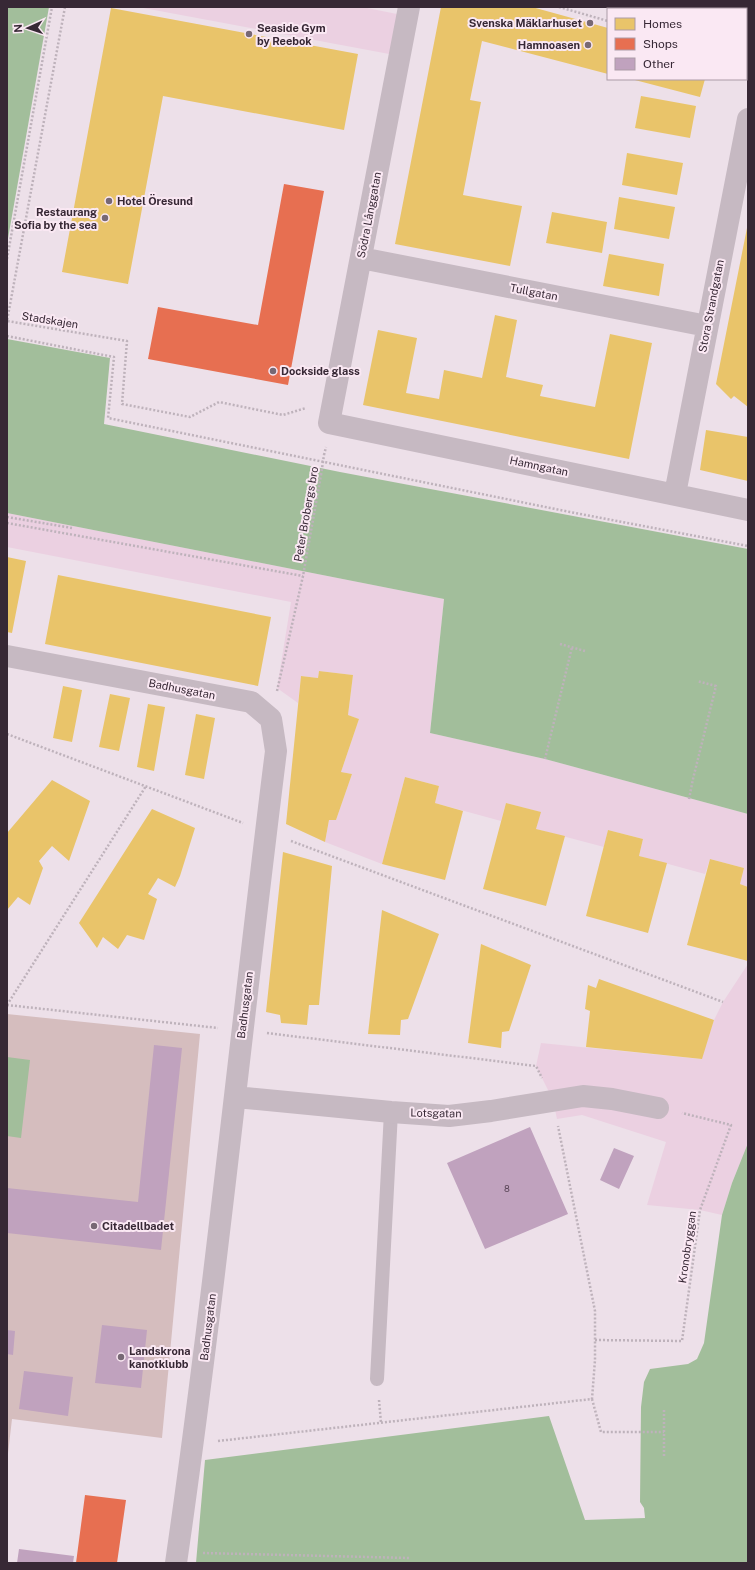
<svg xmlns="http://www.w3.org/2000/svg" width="755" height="1570" viewBox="0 0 755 1570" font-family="'Public Sans',sans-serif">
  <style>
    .green { fill: #d5bdbe }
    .plaza { fill: #ebd0e1 }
    .water { fill: #a2be9b }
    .homes { fill: #e9c46a }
    .shops { fill: #e76f51 }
    .building { fill: #c0a2be }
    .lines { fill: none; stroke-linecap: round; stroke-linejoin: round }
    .path { stroke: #beb2bb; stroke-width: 2.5; stroke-dasharray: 2 2; stroke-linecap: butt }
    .service { stroke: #c6b9c2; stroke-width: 14 }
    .minor { stroke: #c6b9c2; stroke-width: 22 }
    .path-bridge { stroke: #beb2bb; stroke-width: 2.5; stroke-dasharray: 2 2; stroke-linecap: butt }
    .poi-dot { fill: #776874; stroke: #fae8f3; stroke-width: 1.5 }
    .labels { text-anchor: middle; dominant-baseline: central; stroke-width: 4; stroke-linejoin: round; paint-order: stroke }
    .number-label { font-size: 9px; fill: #594657 }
    .poi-label { font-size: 11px; font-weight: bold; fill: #372835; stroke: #fae8f3; text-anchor: start }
    .street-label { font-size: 11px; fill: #372835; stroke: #fae8f3 }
  </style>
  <rect width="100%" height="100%" fill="#ede0e9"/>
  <!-- green -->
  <path class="green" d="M7 1014 200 1034 162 1438 12 1419 7 1462Z"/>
  <!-- plaza -->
  <path class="plaza" d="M138 7H362L407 16 400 56Z
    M7 513 444 599 430 733 545 759 748 814V887L740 884 744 868 710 859 705 874 639 856 643 839 608 830 604 847 536 829 540 812 506 803 501 821 435 803 439 786 405 777 382 864 325 842 329 820H336L352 774 341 772 359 719 348 715 353 675 319 671 318 678 301 676 298 703 277 688 291 602 7 547Z
    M748 964V1143L732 1183 722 1215 700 1210 647 1205 666 1142 582 1115 557 1119 553 1100 536 1066 541 1043 701 1059 714 1020 723 1002Z"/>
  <!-- water -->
  <path class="water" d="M7 7H49L7 244Z
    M7 339 110 358 104 424 340 472 748 549V814L545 759 430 733 444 599 7 513Z
    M7 1057 30 1060 21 1138 7 1136Z
    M748 1143V1563H196L205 1460 549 1416 585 1520 645 1518 644 1508 640 1502 641 1407 644 1382 650 1369 688 1364 697 1359 704 1343 722 1215 732 1183Z"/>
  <!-- homes -->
  <path class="homes" d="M441 7H532L608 28V74L482 41 470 100 481 102 463 195 522 206 510 266 395 244Z
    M111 8 358 54 344 130 163 96 128 284 62 272Z
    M631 79H705L700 97Z
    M641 96 696 106 690 138 635 128Z
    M627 153 683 163 677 195 622 185Z
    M619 197 675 207 669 239 614 229Z
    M552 212 607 222 602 253 546 243Z
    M747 228H748V407L734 396 731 399 716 384Z
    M609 254 664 264 659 296 603 286Z
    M495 315 517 320 506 377 543 385 540 396 595 407 610 334 652 343 629 459 363 405 378 330 417 338 406 393 439 399 444 370 482 378Z
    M706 430 748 437V481L700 470Z
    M7 557 26 561 12 633 7 632Z
    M58 575 271 617 258 686 45 644Z
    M319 671 353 675 348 715 359 719 341 772 352 774 336 820H329L325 842 286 824 301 676 318 678Z
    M63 686 82 690 72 742 53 738Z
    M110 694 130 698 119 751 99 747Z
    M148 704 165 707 154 771 137 767Z
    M196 714 215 718 204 779 185 775Z
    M405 777 439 786 435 803 463 811 445 880 382 864Z
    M52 780 90 801 69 861 52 846 39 861 43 868 30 905 18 897 7 910V833Z
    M506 803 541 812 536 829 565 836 546 906 483 889Z
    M152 809 195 828 180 876 175 887 158 878 148 894 157 899 144 940 127 935 118 949 103 937 97 948 79 923Z
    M608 830 643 839 639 856 667 863 648 933 586 916Z
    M283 852 332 866 319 1005H309L307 1025 281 1023 280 1015 266 1012Z
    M710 859 744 868 740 884 748 887V961L687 945Z
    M382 910 439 934 408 1019 401 1020 400 1035 368 1034Z
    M481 944 531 965 509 1031 502 1032 501 1048 468 1043Z
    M599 979 714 1020 702 1059 586 1047 590 1011 585 1009 588 985 596 988Z"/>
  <!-- shops -->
  <path class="shops" d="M284 184 324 191 288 385 148 359 158 307 258 325Z
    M85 1495 126 1500 117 1563H76Z"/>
  <!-- building -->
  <path class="building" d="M154 1045 182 1048 161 1250 7 1233V1188L138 1202Z
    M530 1127 568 1214 485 1249 447 1163Z
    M614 1148 634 1156 619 1189 600 1180Z
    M102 1325 147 1330 141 1388 95 1383Z
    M7 1330 15 1331 13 1355 7 1354Z
    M24 1371 73 1377 68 1416 19 1409Z
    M19 1549 74 1556 73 1563H17Z"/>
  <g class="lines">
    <!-- path -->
    <path class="path" d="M65 7 7 321 127 341 122 404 190 417 219 402 283 415 306 408
      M559 7 608 21
      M746 61H748
      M7 259 52 7
      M7 336 114 357 108 418 570 512 748 546
      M324 455 326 447
      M7 517 72 528
      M7 523 303 576
      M560 644 585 651
      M277 691 303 576 321 475
      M7 734 243 823
      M545 759 572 647
      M689 799 693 779 716 686 697 681
      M291 841 723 1002
      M7 1005 218 1028
      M7 1005 146 786
      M267 1033 536 1066 542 1078
      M595 1340 682 1341 700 1210 731 1125 682 1113
      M592 1399 601 1432H664
      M379 1400 381 1423
      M218 1441 592 1399 595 1360V1311L558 1126
      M664 1456V1409
      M203 1553 410 1558"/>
    <!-- service -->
    <path class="service" d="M377 1379 391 1112"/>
    <!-- minor -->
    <path class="minor" d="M409 7 329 423 748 510
      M695 7 702 9
      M746 21 748 22
      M361 258 707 326
      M675 494 748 119
      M7 656 251 702 271 719 276 751C242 1021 215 1293 176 1563
      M236 1097 391 1112 449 1116 491 1111 583 1096 612 1099 658 1108"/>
    <!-- path-bridge -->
    <path class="path-bridge" d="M321 475 324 455"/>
  </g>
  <!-- markers -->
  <g class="poi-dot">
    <circle cx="590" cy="23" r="4"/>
    <circle cx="249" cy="34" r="4"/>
    <circle cx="588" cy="45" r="4"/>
    <circle cx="109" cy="201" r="4"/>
    <circle cx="105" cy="218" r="4"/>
    <circle cx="273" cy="371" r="4"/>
    <circle cx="94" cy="1226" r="4"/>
    <circle cx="121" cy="1357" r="4"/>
  </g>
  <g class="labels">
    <!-- number labels -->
    <g class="number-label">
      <text x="507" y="1188">8</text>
    </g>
    <!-- poi labels -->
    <g class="poi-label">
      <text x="582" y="23" text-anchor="end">Svenska Mäklarhuset</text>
      <text x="257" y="28">Seaside Gym<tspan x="257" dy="13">by Reebok</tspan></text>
      <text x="580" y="45" text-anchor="end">Hamnoasen</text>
      <text x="117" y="201">Hotel Öresund</text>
      <text x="97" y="212" text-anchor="end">Restaurang<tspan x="97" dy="13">Sofia by the sea</tspan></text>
      <text x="281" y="371">Dockside glass</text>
      <text x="102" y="1226">Citadellbadet</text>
      <text x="129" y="1351">Landskrona<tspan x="129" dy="13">kanotklubb</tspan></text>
    </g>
    <!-- street labels -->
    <g class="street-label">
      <text transform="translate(369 215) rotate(-79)">Södra Långgatan</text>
      <text transform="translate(534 292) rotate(11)">Tullgatan</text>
      <text transform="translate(711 306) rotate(-79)">Stora Strandgatan</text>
      <text transform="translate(50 320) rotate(9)">Stadskajen</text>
      <text transform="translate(539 466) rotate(12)">Hamngatan</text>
      <text transform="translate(306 514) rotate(-80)">Peter Brobergs bro</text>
      <text transform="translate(182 689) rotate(11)">Badhusgatan</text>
      <text transform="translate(245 1005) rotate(-83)">Badhusgatan</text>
      <text transform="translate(436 1113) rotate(1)">Lotsgatan</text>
      <text transform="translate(687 1247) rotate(-82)">Kronobryggan</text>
      <text transform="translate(208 1327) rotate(-83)">Badhusgatan</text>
    </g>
  </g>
  <!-- border -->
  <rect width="755" height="1570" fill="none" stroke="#372835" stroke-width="16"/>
  <!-- legend -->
  <rect x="607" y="8" width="140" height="72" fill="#fae8f3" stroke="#ac9ba7"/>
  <rect x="615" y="18" width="20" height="12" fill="#e9c46a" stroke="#ac9ba7"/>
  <text x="643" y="28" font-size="12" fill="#372835">Homes</text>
  <rect x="615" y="38" width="20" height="12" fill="#e76f51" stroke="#ac9ba7"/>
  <text x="643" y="48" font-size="12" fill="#372835">Shops</text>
  <rect x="615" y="58" width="20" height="12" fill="#c0a2be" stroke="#ac9ba7"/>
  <text x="643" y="68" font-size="12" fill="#372835">Other</text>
  <!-- north arrow -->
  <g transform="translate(28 28) rotate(267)" stroke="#fae8f3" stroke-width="3" paint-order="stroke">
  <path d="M0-3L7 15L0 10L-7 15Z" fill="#372835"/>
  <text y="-6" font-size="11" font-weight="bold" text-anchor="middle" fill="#372835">N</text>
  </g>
</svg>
